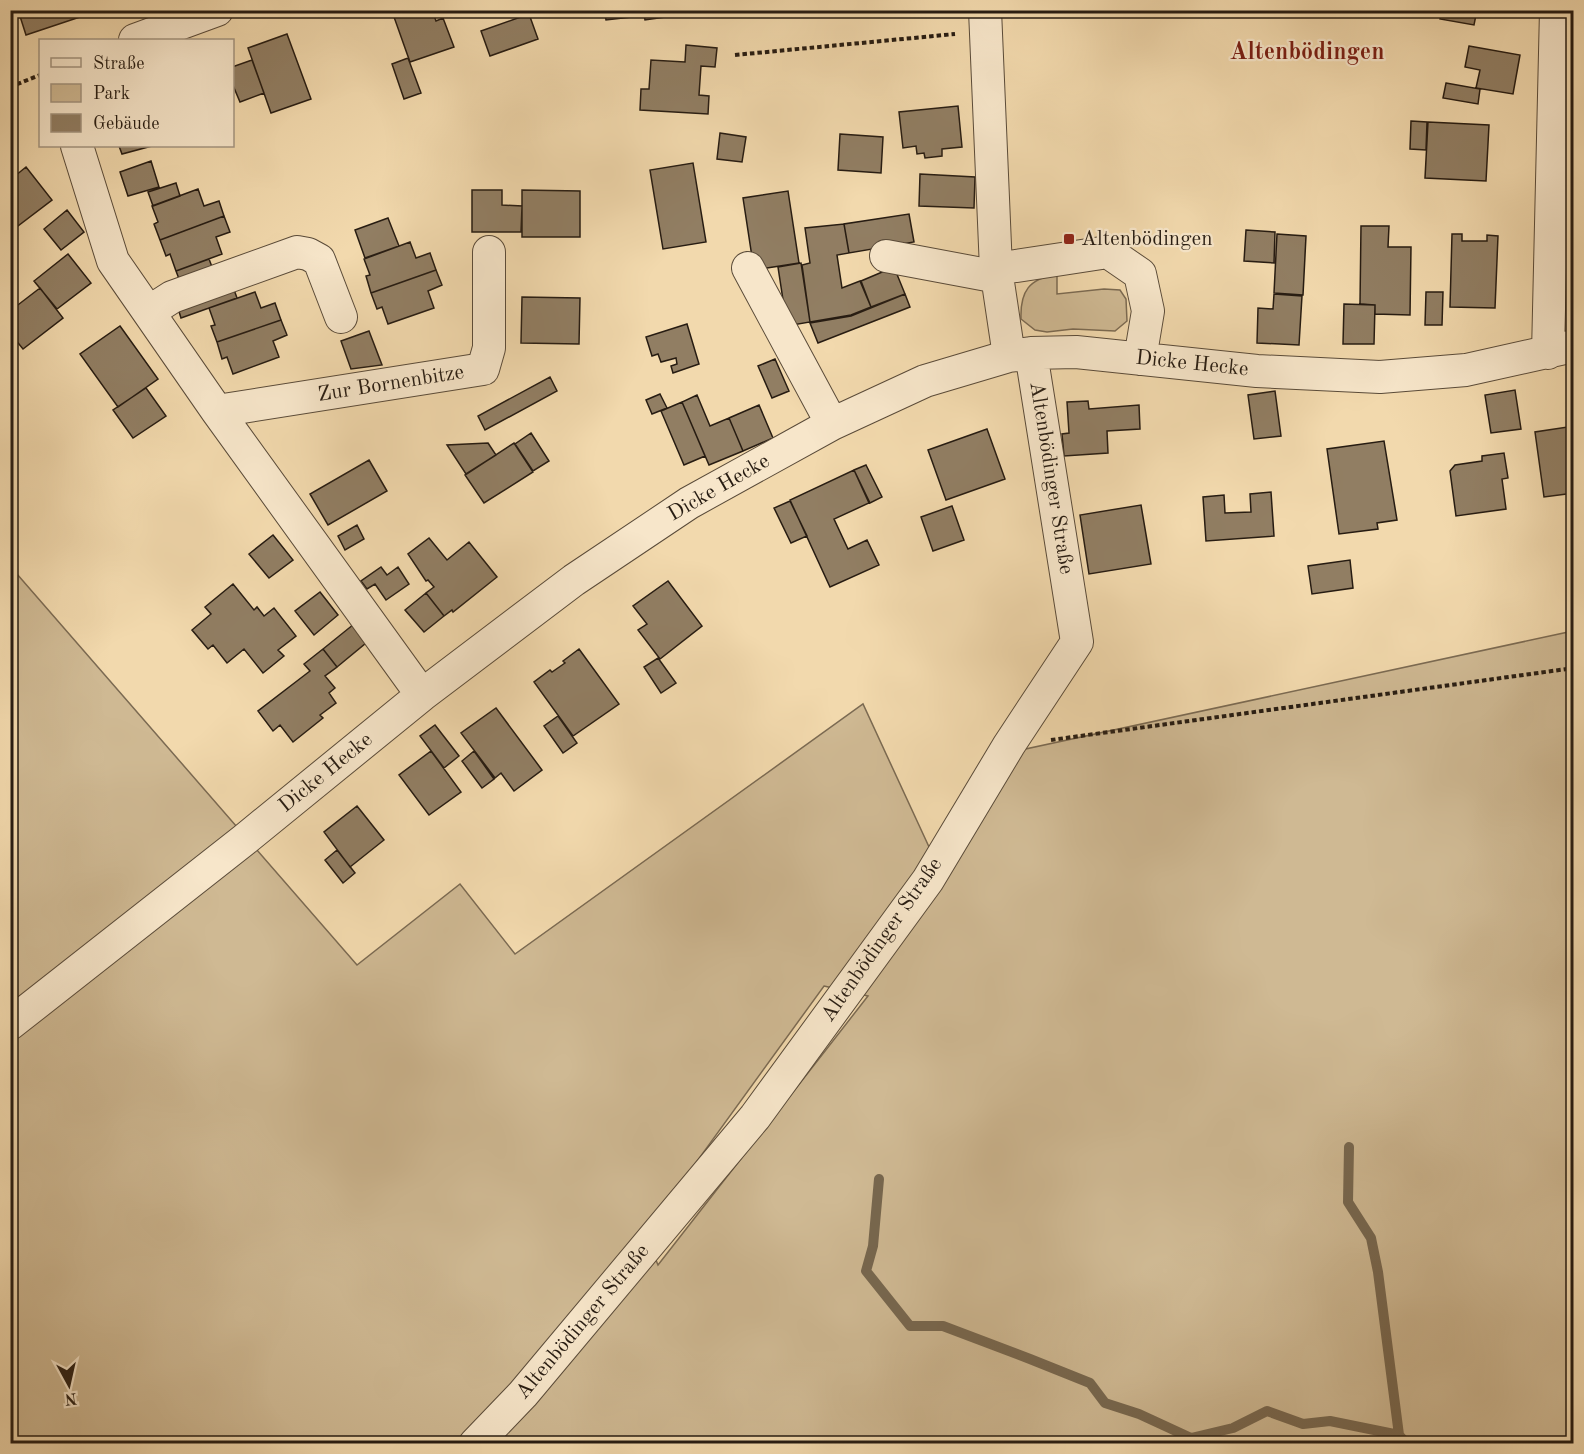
<svg xmlns="http://www.w3.org/2000/svg" width="1584" height="1454" viewBox="0 0 1584 1454" font-family="'Old Standard TT',serif">
  <style>
    .green { fill: #cfb993; stroke: #7b6a52; stroke-width: 1.5; fill-rule: evenodd }
    .lines { fill: none; stroke-linecap: round; stroke-linejoin: round }
    .stream { stroke: #77674f; stroke-width: 10 }
    .building { fill: #917e63; stroke: #271c12; stroke-width: 1.5 }
    .minor-casing { stroke: #5a4b39; stroke-width: 34 }
    .path { stroke: #271c12; stroke-width: 4; stroke-dasharray: 4.5 3; stroke-linecap: butt }
    .minor { stroke: #f7e6ca; stroke-width: 32 }
    .poi-dot { fill: #8f2418; stroke: #f7e6ca; stroke-width: 2 }
    .labels { text-anchor: middle; dominant-baseline: central; stroke-width: 4.5; stroke-linejoin: round; paint-order: stroke }
    .poi-label { font-size: 21px; fill: #271c12; stroke: #f7e6ca; text-anchor: start }
    .street-label { font-size: 21px; fill: #271c12; stroke: #f7e6ca }
    .quarter-label { font-size: 24px; font-weight: bold; fill: #7a1f14; stroke: #f7e6ca }
  </style>
  <rect width="100%" height="100%" fill="#f2d9ad"/>
  <filter id="stains"><feTurbulence type="fractalNoise" baseFrequency=".00333" numOctaves="4"/><feColorMatrix values="0 0 0 0 .2 0 0 0 0 .09 0 0 0 0 .02 0 0 0 .5 -.17"/></filter>
  <radialGradient id="worn" r=".72"><stop offset=".6" stop-color="#630" stop-opacity="0"/><stop offset="1" stop-color="#630" stop-opacity=".3"/></radialGradient>
  <!-- green -->
  <path class="green" d="M1057 274V294L1104 289 1120 290 1126 299 1127 321 1115 331 1073 329 1047 332 1035 330 1021 319C1020 291 1029 279 1057 274Z
    M10 566 357 965 460 884 515 954 863 704 942 875 1021 750 1573 631V1443H11ZM824 986 868 996 658 1265 645 1233Z"/>
  <g class="lines">
    <!-- stream -->
    <path class="stream" d="M1349 1147 1348 1202 1371 1238 1378 1272 1399 1435
      M879 1179 873 1246 866 1271 910 1326H943L1030 1359 1090 1383 1105 1403 1139 1414 1191 1438 1233 1428 1267 1411 1303 1424 1330 1421 1399 1435 1407 1444"/>
  </g>
  <!-- building -->
  <path class="building" d="M18 10H88L89 14 26 35Z
    M410 10H432L436 21 443 18 454 47 410 62 394 17Z
    M604 10H630L631 17 606 20Z
    M643 10H715L645 20Z
    M807 10H841L808 17Z
    M1442 10H1477L1474 25 1440 19Z
    M529 14 538 39 490 56 481 31Z
    M287 34 311 99 271 113 248 48Z
    M686 45 717 48 715 67 701 66 699 95 709 96 708 114 640 110 641 89H649L651 60 685 62Z
    M1469 46 1520 55 1513 94 1476 88 1480 70 1465 67Z
    M408 58 421 93 404 99 392 64Z
    M252 60 264 93 240 102 232 83V67Z
    M1446 83 1480 89 1478 104 1443 98Z
    M958 106 962 147 942 149V156L925 158 924 153 917 154 916 146 903 148 899 112Z
    M1411 121 1427 122 1426 150 1410 149Z
    M1428 122 1489 125 1486 181 1425 178Z
    M720 133 746 137 742 162 717 159Z
    M840 134 883 137 881 173 838 170Z
    M119 146H152L122 154Z
    M151 161 159 187 128 196 120 172Z
    M693 163 706 242 663 249 650 170Z
    M26 167 52 200 10 232V180Z
    M920 174 975 177 974 208 919 206Z
    M176 183 180 196 153 206 148 192Z
    M198 189 204 206 219 201 224 216 160 240 154 224 158 222 152 206Z
    M472 190H502V205L522 206 521 232H472Z
    M522 190 580 191V237H522Z
    M788 191 799 263 754 270 743 198Z
    M67 210 84 232 61 250 44 229Z
    M909 214 914 242 849 253 844 224Z
    M224 216 230 232 216 237 222 254 176 271 170 254 166 256 160 240Z
    M388 218 399 246 365 258 355 230Z
    M844 224 849 253 837 255 842 288 860 281 871 307 851 315 810 322 802 265 810 263 805 228Z
    M1361 226H1389L1388 247H1411L1410 315 1375 314V305L1360 304Z
    M1246 230 1275 232 1274 263 1244 261Z
    M1277 234 1306 236 1303 295 1274 293Z
    M1452 234H1462V241H1487V235L1498 236 1495 308 1450 307Z
    M410 242 416 258 430 253 436 270 371 293 366 276 370 275 364 259Z
    M68 254 91 283 57 309 34 281Z
    M209 259 214 272 181 284 176 271Z
    M801 263 810 322 787 326 778 267Z
    M894 267 905 294 871 307 861 281Z
    M436 270 442 285 428 291 434 308 388 324 382 307 377 309 371 293Z
    M232 284 237 298 181 318 177 305Z
    M40 288 63 318 23 349 10 333V311Z
    M255 292 261 308 275 303 281 320 217 342 211 326 215 325 209 308Z
    M1426 292H1443L1442 325H1425Z
    M905 294 910 307 818 343 810 323 851 316Z
    M1274 294 1302 296 1299 345 1257 343 1258 308 1273 309Z
    M522 297 580 298 579 344 521 343Z
    M1344 304 1375 305 1374 344H1343Z
    M281 320 287 335 273 341 279 357 233 374 227 357 222 359 217 342Z
    M687 324 699 364 673 373 671 366 677 364 676 358 661 362 658 354 652 356 646 337Z
    M120 326 158 379 118 407 80 354Z
    M369 331 382 365 351 369 341 341Z
    M775 359 789 391 772 398 758 366Z
    M550 377 557 391 485 430 478 416Z
    M146 388 166 416 133 438 113 410Z
    M1515 390 1521 429 1491 433 1485 395Z
    M1275 391 1281 436 1254 439 1248 395Z
    M660 394 667 408 652 414 646 400Z
    M697 395 710 426 729 418 743 451 709 465 682 402Z
    M1088 401 1089 409 1139 405 1140 429 1107 431 1108 453 1064 456 1062 434 1069 433 1067 402Z
    M682 402 705 456 684 465 661 411Z
    M759 405 773 438 743 451 729 418Z
    M1574 426V493L1544 497 1535 432Z
    M987 429 1005 479 946 500 928 450Z
    M531 433 549 461 533 471 515 444Z
    M1384 441 1397 520 1377 523 1378 529 1339 534 1327 449Z
    M488 443 496 455 466 474 447 445Z
    M514 443 533 472 484 503 465 475Z
    M1504 453 1508 478 1502 479 1506 509 1456 516 1450 471 1455 465 1482 461V456Z
    M369 460 387 491 328 525 310 494Z
    M866 465 882 497 870 503 854 470Z
    M854 470 869 503 834 519 848 549 867 540 879 565 830 587 790 500Z
    M1271 492 1274 536 1206 541 1203 497 1224 495 1225 513 1251 512 1250 494Z
    M790 501 807 536 791 543 774 508Z
    M1141 505 1151 564 1089 574 1080 515Z
    M952 506 964 540 933 551 921 517Z
    M357 525 364 539 345 550 338 536Z
    M273 535 293 560 269 578 249 554Z
    M429 538 447 560 469 542 497 577 453 612 452 610 444 616 426 593 434 587 428 580 426 581 408 554Z
    M1350 560 1353 588 1312 594 1308 566Z
    M381 567 387 575 398 567 409 584 386 600 375 584 367 589 361 581Z
    M668 581 702 626 660 659 638 630 647 624 633 606Z
    M233 584 254 610 257 607 264 616 274 608 296 636 278 650 284 656 263 673 244 649 227 663 213 645 208 649 192 630 211 614 205 607Z
    M320 592 338 615 314 635 295 611Z
    M426 593 444 616 424 632 405 610Z
    M359 620 372 638 337 667 323 649Z
    M323 649 337 667 325 676 335 688 329 693 336 703 320 715 323 718 293 742 280 725 273 731 258 711 310 671 304 664Z
    M579 649 619 704 573 736 534 682 550 670 552 672 565 663 563 661Z
    M658 658 676 683 661 693 644 667Z
    M496 708 542 770 514 791 501 773 495 778 461 733Z
    M558 716 577 743 563 753 544 726Z
    M435 725 459 756 444 768 420 736Z
    M431 751 461 792 429 815 399 775Z
    M474 751 494 779 482 788 462 761Z
    M357 806 384 840 350 867 324 832Z
    M337 850 355 873 343 883 325 860Z"/>
  <g class="lines">
    <defs>
      <path id="minor" d="M985 10 996 269 1009 356
        M135 40 217 10
        M77 146 113 261 217 411 422 695
        M886 256 998 277
        M748 268 832 424
        M996 269 1108 252 1140 274 1148 311 1140 359
        M150 314 158 306 172 297 297 252 308 254 319 260 341 317
        M1548 353 1556 10
        M217 411 483 369 489 348V252
        M10 1024 244 840 422 695 574 580 689 503 832 424 925 381 1009 356 1031 353 1076 352 1257 371 1380 377 1466 370 1574 346
        M475 1444 523 1394 755 1117 928 880 1009 745 1077 642 1031 353"/>
    </defs>
    <!-- minor casing -->
    <use href="#minor" class="minor-casing"/>
    <!-- path -->
    <path class="path" d="M735 55 955 34
      M10 87 40 75
      M1051 740 1574 668"/>
    <!-- minor -->
    <use href="#minor" class="minor"/>
  </g>
  <!-- markers -->
  <rect class="poi-dot" x="1063" y="233" width="12" height="12" rx="3"/>
  <g class="labels">
    <!-- poi labels -->
    <g class="poi-label">
      <text x="1081" y="239">Altenbödingen</text>
    </g>
    <!-- street labels -->
    <g class="street-label">
      <text transform="translate(1192 364) rotate(6)">Dicke Hecke</text>
      <text transform="translate(391 384) rotate(-9)">Zur Bornenbitze</text>
      <text transform="translate(1051 478) rotate(81)">Altenbödinger Straße</text>
      <text transform="translate(719 488) rotate(-30)">Dicke Hecke</text>
      <text transform="translate(326 773) rotate(-39)">Dicke Hecke</text>
      <text transform="translate(882 940) rotate(-55)">Altenbödinger Straße</text>
      <text transform="translate(583 1322) rotate(-50)">Altenbödinger Straße</text>
    </g>
    <!-- quarter labels -->
    <g class="quarter-label">
      <text x="1307" y="53">Altenbödingen</text>
    </g>
  </g>
  <!-- margin -->
  <rect width="1584" height="1454" fill="none" stroke="#f2d9ad" stroke-width="36"/>
  <rect x="12" y="12" width="1560" height="1430" fill="none" stroke="#271c12" stroke-width="3"/>
  <rect x="18" y="18" width="1548" height="1418" fill="none" stroke="#271c12" stroke-width="1.5"/>
  <!-- legend -->
  <rect x="39" y="39" width="195" height="108" fill="#f7e6ca" stroke="#a49580" stroke-width="1.5"/>
  <rect x="51" y="58" width="30" height="9" fill="#f7e6ca" stroke="#a49580" stroke-width="1.5"/>
  <text x="93" y="69" font-size="18" fill="#271c12">Straße</text>
  <rect x="51" y="84" width="30" height="18" fill="#cfb993" stroke="#a49580" stroke-width="1.5"/>
  <text x="93" y="99" font-size="18" fill="#271c12">Park</text>
  <rect x="51" y="114" width="30" height="18" fill="#917e63" stroke="#a49580" stroke-width="1.5"/>
  <text x="93" y="129" font-size="18" fill="#271c12">Gebäude</text>
  <!-- north arrow -->
  <g transform="translate(69 1385) rotate(172)" stroke="#f7e6ca" stroke-width="4.5" paint-order="stroke">
  <path d="M0-4.5L10 22L0 15L-10 22Z" fill="#271c12"/>
  <text y="-9" font-size="16" font-weight="bold" text-anchor="middle" fill="#271c12">N</text>
  </g>
  <rect width="100%" height="100%" filter="url(#stains)"/>
  <rect width="100%" height="100%" fill="url(#worn)"/>
</svg>
